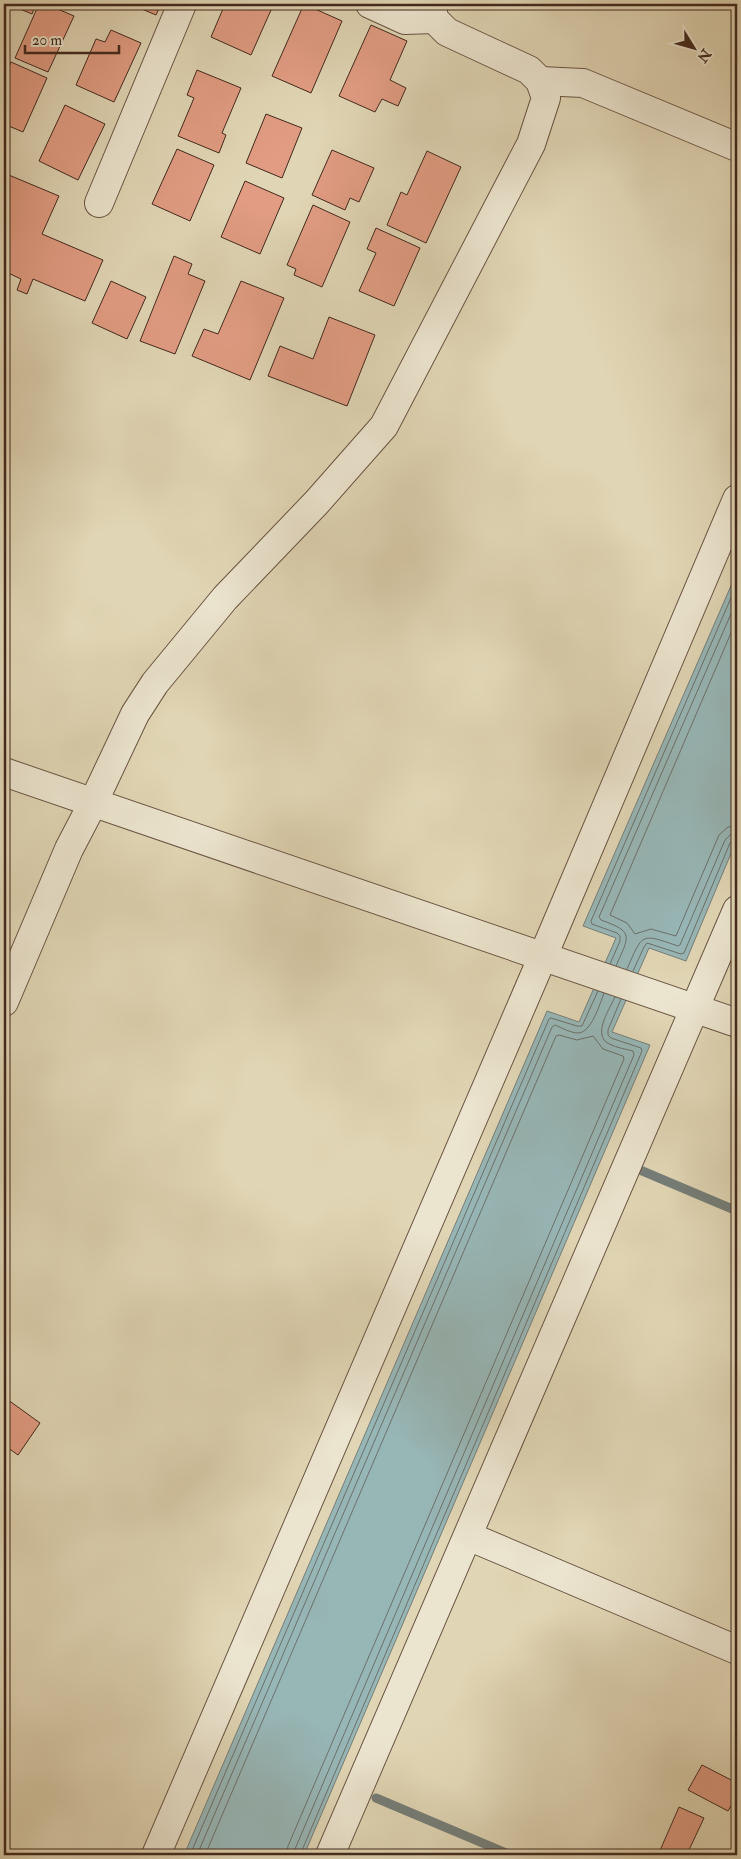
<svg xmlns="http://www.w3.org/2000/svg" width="741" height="1859" viewBox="0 0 741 1859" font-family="'IM FELL Double Pica',serif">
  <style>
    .water { fill: #97b6b6; stroke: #757e79 }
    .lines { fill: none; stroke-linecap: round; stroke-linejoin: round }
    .shore { stroke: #6c706a; stroke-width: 1 }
    .stream { stroke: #757e79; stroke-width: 9 }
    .building { fill: #e19c83; stroke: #42291d }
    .minor-casing { stroke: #6a5443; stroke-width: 30 }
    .tertiary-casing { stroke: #6a5443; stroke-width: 30 }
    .minor { stroke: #ebe4ce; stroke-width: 28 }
    .tertiary { stroke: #ebe4ce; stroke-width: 28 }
  </style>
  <rect width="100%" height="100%" fill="#e0d5b4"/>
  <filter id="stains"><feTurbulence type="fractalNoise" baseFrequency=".004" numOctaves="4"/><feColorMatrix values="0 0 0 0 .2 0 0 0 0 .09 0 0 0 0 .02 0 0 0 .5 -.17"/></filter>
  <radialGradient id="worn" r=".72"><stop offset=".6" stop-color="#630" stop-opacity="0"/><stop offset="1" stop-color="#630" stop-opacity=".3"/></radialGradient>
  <!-- water -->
  <path class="water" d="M737 572V839L686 961 649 948 612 1032 650 1045 304 1855H184L547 1011 579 1022 616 938 583 926Z"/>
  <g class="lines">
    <!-- shore -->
    <path class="shore" d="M737 619 610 915 627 923 635 934 651 929 676 936 719 835 728 827 737 826
      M610 964 620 941V936L617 933 592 924 591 921 737 584
      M616 966C629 936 635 932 601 920L599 917 737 600
      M627 969C643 933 640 933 678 946L680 945 725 840 730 835 737 833
      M633 971 644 947 647 943 681 954 684 953 730 843 733 840 737 839
      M190 1855 549 1019 551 1018 577 1026H582L598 991
      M197 1855 552 1027 555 1025C562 1028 571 1033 578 1033 591 1033 600 1004 604 993
      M205 1855 556 1036 559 1035 577 1040 593 1036 603 1049 623 1056 624 1059 288 1846 286 1855
      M294 1855 295 1849 634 1055 633 1051C625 1049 613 1047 606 1042 594 1032 610 1008 615 997
      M300 1855 642 1051 641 1048 611 1038 608 1035V1030L621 999"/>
    <!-- stream -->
    <path class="stream" d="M640 1170 737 1211
      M376 1798 511 1855"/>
  </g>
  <!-- building -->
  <path class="building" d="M8 4H36L32 14Z
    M39 4H46L74 16 48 72 15 58Z
    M130 4H161L156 15Z
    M225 4H258L271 10 251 55 211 37Z
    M304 4 342 21 311 93 272 76Z
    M371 25 407 41 390 80 406 88 398 106 382 99 375 112 339 96Z
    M111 30 141 43 114 102 76 85 96 39 105 42Z
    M11 62 47 78 23 132 4 124V77Z
    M197 70 241 88 222 133 226 135 219 153 178 136 194 98 187 95Z
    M65 105 105 124 78 180 39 161Z
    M266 114 302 128 282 178 246 163Z
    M177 149 214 165 190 221 152 204Z
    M332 150 374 168 359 202 350 198 345 210 312 195Z
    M427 151 461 167 426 243 387 225 401 192 407 195Z
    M4 173 59 196 42 234 103 260 85 301 33 279 27 294 17 290 21 279 4 271V212L9 198 4 196Z
    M245 181 284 198 260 254 221 237Z
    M313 205 350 222 322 287 294 275 296 269 287 265Z
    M376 228 420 248 394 306 359 291 376 253 367 249Z
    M174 256 192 264 188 274 205 281 175 354 140 341Z
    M111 281 146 297 127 339 92 323Z
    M241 281 284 298 250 380 192 356 204 329 218 334Z
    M329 317 375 335 347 406 268 376 280 346 313 359Z
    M4 1397 40 1423 18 1455 4 1445Z
    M702 1765 737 1783V1795L728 1811 688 1790Z
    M679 1807 704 1818 688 1852 696 1855H658Z"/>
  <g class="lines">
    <defs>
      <path id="minor" d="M370 4 405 20 434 19
        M540 81 583 83 737 147
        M99 203 182 4
        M4 1002 69 849 93 803
        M468 1536 737 1650
        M156 1855 543 956 737 499
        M330 1855 737 910"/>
      <path id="tertiary" d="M4 772 737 1023
        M93 803 135 714 155 683 225 598 317 502 384 426 531 144 546 98 540 81 529 70 447 32 434 19 432 4"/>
    </defs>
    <!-- minor casing -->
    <use href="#minor" class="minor-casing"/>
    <!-- tertiary casing -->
    <use href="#tertiary" class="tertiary-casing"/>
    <!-- minor -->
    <use href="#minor" class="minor"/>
    <!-- tertiary -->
    <use href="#tertiary" class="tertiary"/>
  </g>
  <!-- margin -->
  <rect width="741" height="1859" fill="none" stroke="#e0d5b4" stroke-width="20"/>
  <rect x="5" y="5" width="731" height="1849" fill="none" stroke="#42291d" stroke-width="2.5"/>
  <rect x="10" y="10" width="721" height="1839" fill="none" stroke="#42291d"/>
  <!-- north arrow -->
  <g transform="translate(694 48) rotate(127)" stroke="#ebe4ce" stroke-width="4" paint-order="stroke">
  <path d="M0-4L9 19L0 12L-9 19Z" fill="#42291d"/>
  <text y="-8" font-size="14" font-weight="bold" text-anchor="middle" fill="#42291d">N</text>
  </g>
  <!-- scale -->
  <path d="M25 45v8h94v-8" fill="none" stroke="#42291d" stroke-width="2.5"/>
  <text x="32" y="45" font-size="15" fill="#42291d" stroke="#ebe4ce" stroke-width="4" paint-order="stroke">20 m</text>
  <rect width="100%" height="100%" filter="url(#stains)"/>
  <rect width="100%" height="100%" fill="url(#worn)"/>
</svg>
